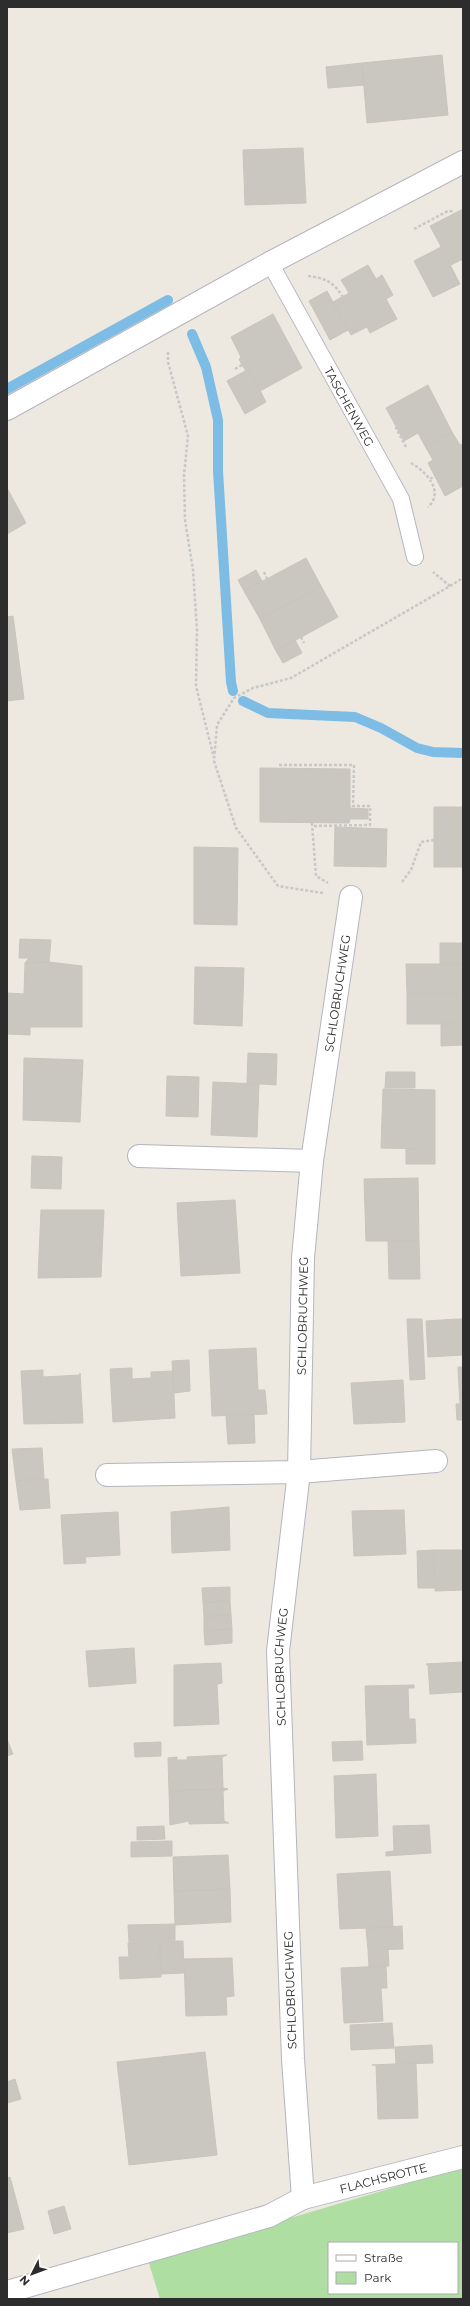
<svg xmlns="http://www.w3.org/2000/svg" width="470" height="2306" viewBox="0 0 470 2306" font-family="Montserrat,sans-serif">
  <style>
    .green { fill: #afdea2; fill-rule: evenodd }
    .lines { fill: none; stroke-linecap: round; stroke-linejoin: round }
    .stream { stroke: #7dbce5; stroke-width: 10 }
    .building { fill: #c9c7bf; stroke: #c9c5ba }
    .lane-casing { stroke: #b4b5bf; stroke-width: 18 }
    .street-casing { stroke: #b4b5bf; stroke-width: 24 }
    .path { stroke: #c8c8c8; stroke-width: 2.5; stroke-dasharray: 3 2; stroke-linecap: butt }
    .lane { stroke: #fff; stroke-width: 16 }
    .street { stroke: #fff; stroke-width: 22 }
    .labels { text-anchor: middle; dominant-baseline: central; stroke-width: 3; stroke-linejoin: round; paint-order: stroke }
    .street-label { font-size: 12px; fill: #2d2d2d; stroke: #fff }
  </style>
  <rect width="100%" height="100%" fill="#ede9e1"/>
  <!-- green -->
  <path class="green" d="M463 2167V2299H160L148 2260ZM329 2243H457V2293H329Z"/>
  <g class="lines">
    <!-- stream -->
    <path class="stream" d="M192 334 206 367 218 420V471L231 682 233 691
      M7 389 168 300
      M243 701 268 713 355 717 381 728 417 748 433 752 463 753"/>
  </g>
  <!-- building -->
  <path class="building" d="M442 55 448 115 367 123 362 63Z
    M362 63 364 85 328 88 326 67Z
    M303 148 306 203 245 205 243 150Z
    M463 209V259L451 265 430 226Z
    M441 247 460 284 433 297 414 261Z
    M368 265 376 279 382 275 393 295 386 299 397 319 370 333 367 327 351 335 333 302 349 293 341 280Z
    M327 291 348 330 330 340 309 301Z
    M273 314 302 368 260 391 249 369 246 371 242 365 239 359 241 357 231 337Z
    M249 369 266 402 245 414 227 381Z
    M428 385 452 432 425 446 418 433 404 441 386 408Z
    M452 432 460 445 463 444V486L445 496 428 463 433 460 425 446Z
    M7 488 26 523 7 534Z
    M306 558 321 586 260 619 244 591Z
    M256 570 262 581 244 591 238 580Z
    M321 586 338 617 276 651 260 619Z
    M13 616 24 699 7 701V617Z
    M295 640 302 653 283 663 276 651Z
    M260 768 350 769V808L368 809V819H350L349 823 260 822Z
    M434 807H463V867H434Z
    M335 827 387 829 386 867 334 866Z
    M194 847 238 848 237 925 194 924Z
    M20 939 51 940 49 962 25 963 29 958H19Z
    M440 943H463V964H440Z
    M49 962 82 966V1027H30V1035L7 1034V993L24 994 25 963Z
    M406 964H463V994H407Z
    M195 967 244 968 242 1026 194 1024Z
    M407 994H463V1024H407Z
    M441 1024H463V1045L441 1046Z
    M248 1053 277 1054 276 1085 247 1083Z
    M24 1058 83 1060 80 1122 23 1120Z
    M386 1072H415V1088H385Z
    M167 1076 199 1077 198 1117 166 1116Z
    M213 1082 259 1084 257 1137 211 1135Z
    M383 1089 435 1090V1149L381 1148Z
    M406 1149H435V1164H406Z
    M32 1156 62 1157 61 1189 31 1188Z
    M418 1178 419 1241H366L364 1179Z
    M235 1200 240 1273 181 1276 177 1203Z
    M41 1210H104L101 1277 38 1278Z
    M388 1241H419L420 1279H389Z
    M407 1319H422L425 1379 410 1380Z
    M457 1319H463V1355L428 1357 426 1321Z
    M256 1348 258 1390H265L267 1414 212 1416 209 1350Z
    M189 1360 190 1391 174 1393 172 1361Z
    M458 1367H463V1420H457L456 1404H460Z
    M132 1368V1379L151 1378V1372L173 1371 175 1418 113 1422 110 1369Z
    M43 1370V1377L80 1375V1373L83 1423 24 1424 21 1371Z
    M403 1380 405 1422 354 1424 351 1383Z
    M254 1415 255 1443 228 1444 226 1416Z
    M42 1448 44 1479 16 1481 12 1449Z
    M48 1479 50 1508 20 1510 16 1481Z
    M229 1507 230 1550 172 1553 171 1512Z
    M404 1510 406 1554 354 1556 352 1511Z
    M118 1512 120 1555 85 1557 86 1563 64 1564 61 1515Z
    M434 1550V1588H418L417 1551Z
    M434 1550H463V1590L435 1591Z
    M230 1587V1601L203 1602 202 1588Z
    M230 1601 231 1615 204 1616 203 1602Z
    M231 1615 232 1629 204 1631V1616Z
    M232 1629V1643L205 1645 204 1631Z
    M134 1648 136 1683 89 1687 86 1651Z
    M463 1662V1692L430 1694 428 1665 426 1664Z
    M221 1663 222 1683 217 1684 219 1724 174 1726V1665Z
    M414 1685V1688H408L409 1719H415L416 1743 367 1745 365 1686Z
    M7 1739 13 1754 7 1756Z
    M362 1741 363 1760 333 1761 332 1742Z
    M161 1742V1756L135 1757 134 1743Z
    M227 1755 222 1757 223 1788 228 1789 169 1791 168 1758 177 1757V1760H187V1757Z
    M376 1774 378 1836 336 1838 334 1776Z
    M228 1789 223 1791 224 1821 229 1823 189 1824V1821L170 1825 169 1791Z
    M429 1825 431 1853 386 1856V1852L394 1851 393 1826Z
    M164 1826 165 1839 137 1840V1827Z
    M172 1841V1856L131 1857V1842Z
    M228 1855 230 1889 174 1891 173 1857Z
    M390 1871 393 1927 340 1929 337 1874Z
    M230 1889 231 1922 175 1925 174 1891Z
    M175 1924V1940L129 1942 128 1925Z
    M402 1926 403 1949 368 1950 366 1928Z
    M160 1941 161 1977 120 1979 119 1957H129L128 1943Z
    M160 1941H183L184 1973 161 1974Z
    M368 1950H388L389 1966 369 1967Z
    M232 1958 234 1996 226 1997 227 2015 186 2016 184 1959Z
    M386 1966 387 1988H381L383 2021 344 2023 341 1968Z
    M392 2023 394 2048 351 2050 350 2025Z
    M432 2045 433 2063 396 2064 395 2047Z
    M205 2052 217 2155 129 2165 117 2062Z
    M416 2063 418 2118 378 2119 376 2065H372Z
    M15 2079 21 2099 7 2103V2082Z
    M10 2177 24 2229 7 2233V2178Z
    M64 2206 71 2229 54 2234 48 2211Z"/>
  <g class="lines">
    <defs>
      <g id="lane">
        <path id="s1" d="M270 263 401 499 415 557"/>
      </g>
      <g id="street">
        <path d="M7 409 270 263 463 162"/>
        <path d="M139 1156 312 1161"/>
        <path d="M107 1475 299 1472 436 1461"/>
        <path id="s2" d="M303 2198 293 2059 278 1651 299 1472 303 1258 312 1161 351 897"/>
        <path id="s3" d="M7 2292 269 2216 303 2198 463 2157"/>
      </g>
    </defs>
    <!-- lane casing -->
    <use href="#lane" class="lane-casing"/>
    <!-- street casing -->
    <use href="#street" class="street-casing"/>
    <!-- path -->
    <path class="path" d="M414 229 448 211H451L454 214
      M308 276C326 278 333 282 343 297
      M168 352V362L188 436 184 475 185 520 193 570 197 630 196 686 214 758
      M235 369 242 365
      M397 427 396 428 406 447
      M411 463C426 471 445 492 428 507
      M430 479 435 476
      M264 572 267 579
      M450 586 463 578
      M301 637 304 643
      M279 765H354L353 806H370V825L312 826
      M312 823 316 876 328 883
      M402 882 411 870 421 842 434 840
      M323 893 278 886 236 828 214 761 217 725 234 698 253 688 291 678 450 586 433 572"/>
    <!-- lane -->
    <use href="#lane" class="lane"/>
    <!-- street -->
    <use href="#street" class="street"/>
  </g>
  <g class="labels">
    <!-- street labels -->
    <g class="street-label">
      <text stroke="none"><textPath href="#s1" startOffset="164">TASCHENWEG</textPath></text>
      <text stroke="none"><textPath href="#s2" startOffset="1209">SCHLOBRUCHWEG</textPath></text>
      <text stroke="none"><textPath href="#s2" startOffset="884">SCHLOBRUCHWEG</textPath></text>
      <text stroke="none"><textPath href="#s2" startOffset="532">SCHLOBRUCHWEG</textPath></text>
      <text transform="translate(290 1990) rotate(-92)">SCHLOBRUCHWEG</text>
      <text stroke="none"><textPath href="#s3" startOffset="394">FLACHSROTTE</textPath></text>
    </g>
  </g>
  <!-- border -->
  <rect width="470" height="2306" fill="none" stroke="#2d2d2d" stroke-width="16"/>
  <!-- legend -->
  <rect x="328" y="2242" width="130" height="52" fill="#ffffff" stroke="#ababab"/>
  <rect x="336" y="2255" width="20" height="6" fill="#ffffff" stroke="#ababab"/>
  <text x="364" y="2262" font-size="12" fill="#2d2d2d">Straße</text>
  <rect x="336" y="2272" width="20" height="12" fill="#afdea2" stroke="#ababab"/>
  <text x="364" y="2282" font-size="12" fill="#2d2d2d">Park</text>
  <!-- north arrow -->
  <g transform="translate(32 2274) rotate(228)" stroke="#ffffff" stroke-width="3" paint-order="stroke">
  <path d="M0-3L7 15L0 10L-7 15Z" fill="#2d2d2d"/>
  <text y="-6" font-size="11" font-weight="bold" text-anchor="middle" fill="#2d2d2d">N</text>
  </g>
</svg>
